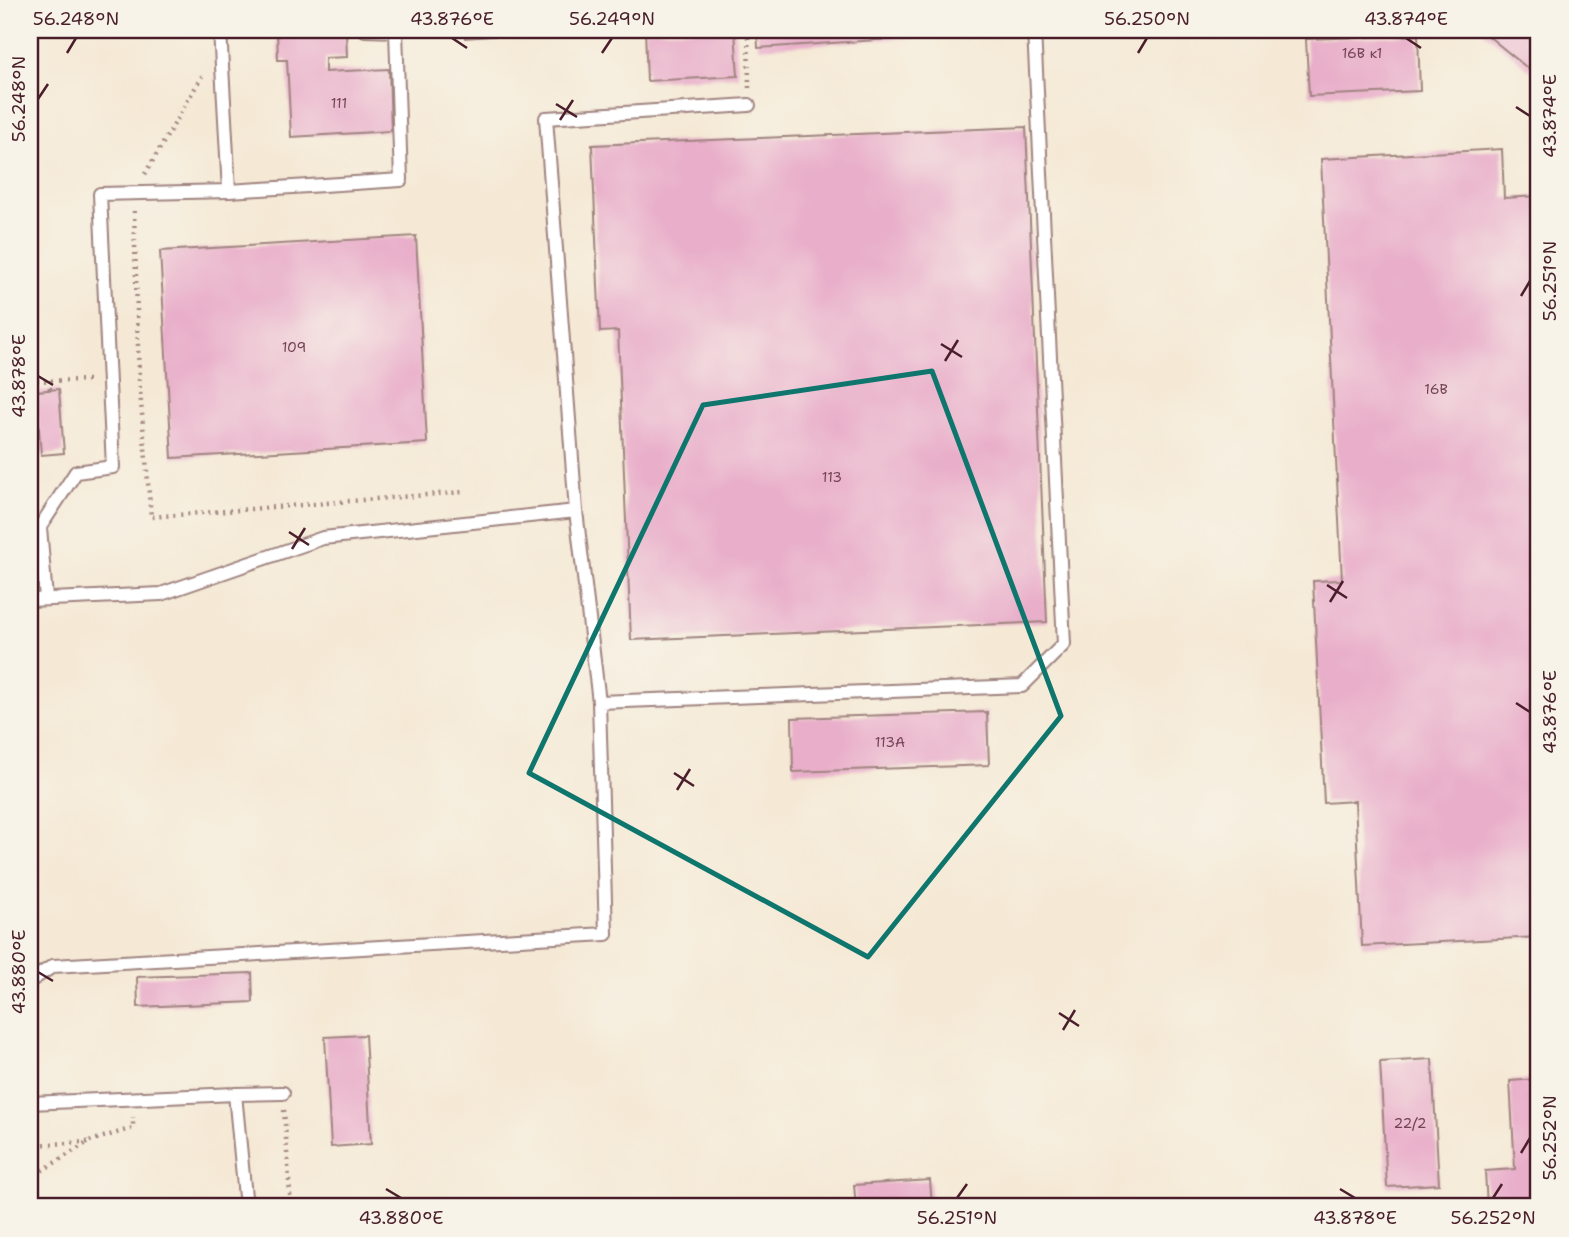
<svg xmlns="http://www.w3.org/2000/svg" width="1569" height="1237" viewBox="0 0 1569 1237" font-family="'Shantell Sans',sans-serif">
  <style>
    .building { fill: #e9afca }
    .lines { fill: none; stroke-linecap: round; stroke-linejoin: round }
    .lane-casing { stroke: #a08480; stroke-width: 16 }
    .path { stroke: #a08480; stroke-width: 4.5; stroke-dasharray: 2 5; stroke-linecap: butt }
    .lane { stroke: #fff; stroke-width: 12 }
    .marked { fill: none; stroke: #0f766e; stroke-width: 5; stroke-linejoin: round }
    .ticks { fill: none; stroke: #4a1f2b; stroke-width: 2.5 }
    .labels { text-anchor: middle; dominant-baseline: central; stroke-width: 5; stroke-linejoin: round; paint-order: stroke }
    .number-label { font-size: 14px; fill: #724353 }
    .neatline { fill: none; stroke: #4a1f2b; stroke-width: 2.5 }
    .ticks-label { font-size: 18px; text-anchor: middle; fill: #4a1f2b }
  </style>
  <rect width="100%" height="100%" fill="#f7f3e8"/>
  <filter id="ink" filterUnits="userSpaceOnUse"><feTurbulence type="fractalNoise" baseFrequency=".0143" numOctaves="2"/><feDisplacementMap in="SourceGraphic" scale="14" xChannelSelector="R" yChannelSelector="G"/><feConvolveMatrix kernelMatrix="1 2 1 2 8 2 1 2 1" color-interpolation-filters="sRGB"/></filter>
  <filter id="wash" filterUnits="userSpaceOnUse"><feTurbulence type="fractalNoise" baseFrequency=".00686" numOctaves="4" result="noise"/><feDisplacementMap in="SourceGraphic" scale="28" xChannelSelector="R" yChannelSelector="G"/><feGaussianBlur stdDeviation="1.57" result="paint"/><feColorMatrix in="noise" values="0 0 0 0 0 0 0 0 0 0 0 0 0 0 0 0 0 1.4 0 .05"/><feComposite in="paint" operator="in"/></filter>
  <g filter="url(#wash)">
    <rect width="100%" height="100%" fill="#f5e9d5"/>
    <g id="blocks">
      <!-- building -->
      <path class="building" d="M277 30H346L347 57 325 58V72L389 69 391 131 291 137 287 60H278Z
        M465 30H543V32L465 38Z
        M645 30H735L738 76 647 81Z
        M757 30H936V36L758 48Z
        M1481 30H1539V76L1531 71Z
        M1418 35 1420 91 1309 96 1306 39Z
        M1026 127 1047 622 631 640 618 331 600 332 592 145Z
        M1502 149 1504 198 1539 196V937L1362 946 1355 801 1324 803 1313 581 1342 580 1321 159Z
        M416 236 427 443 172 458 160 251Z
        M59 389 64 453 41 455 36 391Z
        M987 712 989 765 793 772 792 718Z
        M252 973 253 1002 138 1007 137 977Z
        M365 1035 371 1144 331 1147 325 1037Z
        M1432 1059 1439 1184 1387 1187 1380 1062Z
        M1539 1079V1207H1487L1485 1171 1515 1169 1510 1081Z
        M930 1180 932 1206 856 1207 854 1185Z"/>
    </g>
  </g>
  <g filter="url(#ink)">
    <use href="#blocks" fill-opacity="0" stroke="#a08480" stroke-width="2"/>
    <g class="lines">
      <defs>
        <path id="lane" d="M220 30 229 191 401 180 396 31 365 30
          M576 511 546 118 749 105
          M46 599 40 527 76 472 113 467 100 194 229 191
          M30 600 161 594 323 538 576 511 599 702
          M30 981 53 966 606 934 599 702 1022 686 1064 644 1034 30
          M235 1094 246 1207
          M30 1103 235 1094 283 1093"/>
      </defs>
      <!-- lane casing -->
      <use href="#lane" class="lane-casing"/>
      <!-- path -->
      <path class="path" d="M748 30 749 88
        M145 174 202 76
        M134 211 139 379 151 517 463 492
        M49 380 50 390
        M30 381 92 380
        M284 1110 291 1207
        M30 1145 88 1142
        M30 1178 90 1141 133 1128V1117"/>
      <!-- lane -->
      <use href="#lane" class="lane"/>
    </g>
  </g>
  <!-- marked area -->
  <path class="marked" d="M932 371 1061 716 868 957 529 773 703 405Z"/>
  <!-- ticks -->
  <path class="ticks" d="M452 38 467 48M1406 38 1421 48M67 53 76 38M602 53 612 38M1138 53 1147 38M38 99 48 84M556 104 577 117M1516 107 1530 116M560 120 573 100M1521 296 1530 281M941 344 962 357M945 361 958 340M38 376 53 385M289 532 309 545M292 549 305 528M1327 585 1347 598M1330 602 1343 581M1516 703 1530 712M674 773 694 786M677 790 690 769M38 972 53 981M1059 1013 1079 1026M1063 1030 1075 1010M1521 1153 1530 1138M386 1189 401 1198M1340 1189 1355 1198M957 1198 967 1184M1493 1198 1502 1184"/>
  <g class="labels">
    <!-- number labels -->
    <g class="number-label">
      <text x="1362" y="53">16В к1</text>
      <text x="339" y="103">111</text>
      <text x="294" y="347">109</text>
      <text x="1436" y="389">16В</text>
      <text x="832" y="477">113</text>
      <text x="890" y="742">113А</text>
      <text x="1410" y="1123">22/2</text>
    </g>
  </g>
  <!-- margin -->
  <rect width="1569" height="1237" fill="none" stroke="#f7f3e8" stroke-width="77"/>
  <rect x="38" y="38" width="1492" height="1160" class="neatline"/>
  <g class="ticks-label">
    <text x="76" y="25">56.248°N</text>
    <text x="452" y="25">43.876°E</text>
    <text x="612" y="25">56.249°N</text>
    <text x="1147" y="25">56.250°N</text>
    <text x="1406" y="25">43.874°E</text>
    <text transform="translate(19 99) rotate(-90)" y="6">56.248°N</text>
    <text transform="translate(1550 116) rotate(-90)" y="6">43.874°E</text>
    <text transform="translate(1550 281) rotate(-90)" y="6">56.251°N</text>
    <text transform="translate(19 376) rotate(-90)" y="6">43.878°E</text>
    <text transform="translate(1550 712) rotate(-90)" y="6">43.876°E</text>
    <text transform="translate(19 972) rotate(-90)" y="6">43.880°E</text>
    <text transform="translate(1550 1138) rotate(-90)" y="6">56.252°N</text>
    <text x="401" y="1224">43.880°E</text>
    <text x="957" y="1224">56.251°N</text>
    <text x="1355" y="1224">43.878°E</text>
    <text x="1493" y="1224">56.252°N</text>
  </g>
</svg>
